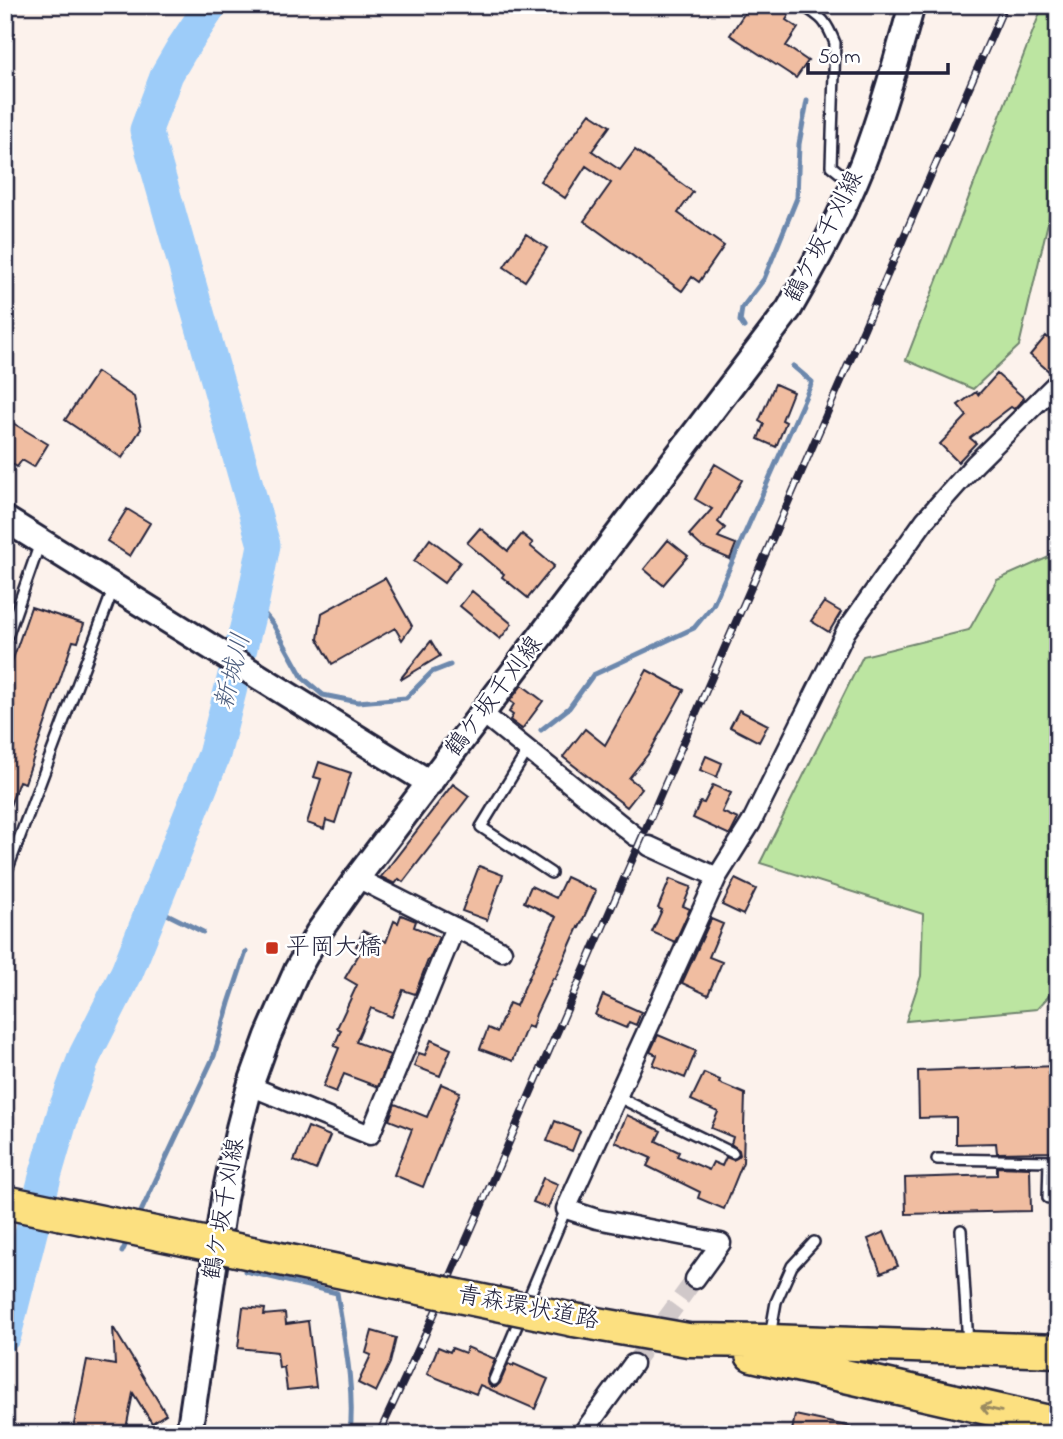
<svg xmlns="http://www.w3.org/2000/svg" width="1063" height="1439" viewBox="0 0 1063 1439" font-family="'Indie Flower','Klee One',sans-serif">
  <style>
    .green { fill: #bce5a1; stroke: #6f846e; stroke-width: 2 }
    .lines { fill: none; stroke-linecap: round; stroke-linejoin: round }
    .stream { stroke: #6c88ad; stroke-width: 5 }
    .river { stroke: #9dccf9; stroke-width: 33 }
    .building { fill: #f0bda1; stroke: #22223b; stroke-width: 2 }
    .street-tunnel { stroke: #d0c8c9; stroke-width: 18; stroke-dasharray: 18 9; stroke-linecap: butt }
    .lane-casing { stroke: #22223b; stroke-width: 14 }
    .street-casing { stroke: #22223b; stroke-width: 23 }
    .secondary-casing { stroke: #22223b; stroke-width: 30 }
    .highway-casing { stroke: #22223b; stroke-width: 37 }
    .lane { stroke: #fff; stroke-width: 9 }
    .street { stroke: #fff; stroke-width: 18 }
    .secondary { stroke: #fff; stroke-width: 24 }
    .highway { stroke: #fce080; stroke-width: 32 }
    .rail-casing { stroke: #22223b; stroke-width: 8 }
    .rail { stroke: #fff; stroke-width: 5; stroke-dasharray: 16; stroke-linecap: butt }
    .highway-bridge-casing { stroke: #22223b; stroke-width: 37; stroke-linecap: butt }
    .highway-bridge { stroke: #fce080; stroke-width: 32 }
    .oneway { stroke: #9a8a61 }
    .poi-dot { fill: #c8321e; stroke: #fff; stroke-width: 2.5 }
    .labels { text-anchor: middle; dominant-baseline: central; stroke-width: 5; stroke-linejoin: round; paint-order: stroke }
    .street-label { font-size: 24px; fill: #22223b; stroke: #fff }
    .poi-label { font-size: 24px; fill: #22223b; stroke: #fff; text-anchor: start }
    .water-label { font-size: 26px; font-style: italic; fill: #4d5e7e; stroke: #fff }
  </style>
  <rect width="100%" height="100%" fill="#fcf2ec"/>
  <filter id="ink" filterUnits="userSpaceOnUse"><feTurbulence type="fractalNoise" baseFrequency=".0143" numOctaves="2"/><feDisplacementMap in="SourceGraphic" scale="14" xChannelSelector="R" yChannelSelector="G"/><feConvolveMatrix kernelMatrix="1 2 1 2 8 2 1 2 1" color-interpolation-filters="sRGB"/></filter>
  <g filter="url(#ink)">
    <!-- green -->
    <path class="green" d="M1043 5H1058V180L1019 346 973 389 906 360Z
      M1058 553V986L1037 1009 906 1021 921 976 923 914 760 863 863 656 969 630 997 580Z"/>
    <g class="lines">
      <!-- stream -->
      <path class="stream" d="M744 327 740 321 742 308 764 279 797 198 799 144 807 101
        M253 600 273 624 303 678 323 695 358 702 406 698 432 672 450 665
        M541 730 569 708 593 675 694 628 713 605 812 382 793 366
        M153 907 203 932
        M138 1218 214 1056 229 1003 246 952
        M122 1252 128 1239
        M245 1271 337 1293C344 1338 355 1388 350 1434"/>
      <!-- river -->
      <path class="river" d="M5 1335 46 1173 64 1111 85 1055 127 972 214 755 253 600 264 545 146 130 167 74 181 50 211 5"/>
    </g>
    <!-- building -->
    <path class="building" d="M750 5H775L789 15 786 20 798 28 786 46 808 61 796 78 730 35Z
      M590 113 610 126 592 151 620 170 635 150 693 192 678 213 724 246 699 282 692 277 682 291 584 221 611 183 586 166 565 198 540 181Z
      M526 234 547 248 525 281 504 267Z
      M1046 336 1058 346V365L1051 373 1030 355Z
      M97 372 134 397 141 429 122 458 65 420Z
      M997 374 1024 398 1014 409 1011 407 970 438 976 443 958 462 940 444 967 416 958 405 976 392 978 395Z
      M775 384 793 392 782 420 786 422 776 447 758 439 764 424 759 421Z
      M11 422 48 444 34 467 22 460 17 467 5 459V432Z
      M715 464 742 480 718 522 725 528 718 537 736 544 730 559 702 547 689 535 712 509 695 499Z
      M127 509 150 523 130 556 107 541Z
      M480 528 508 551 522 534 533 543 530 546 554 566 528 598 502 577 504 574 467 543Z
      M430 539 460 562 444 583 414 561Z
      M668 540 688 556 663 585 644 569Z
      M385 578 412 626 402 640 395 628 332 664 318 639 322 613Z
      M472 591 512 624 500 639 460 606Z
      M824 602 841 612 829 632 811 621Z
      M31 607 84 624 78 642 73 641 25 783 19 781 7 814H5V682Z
      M431 641 440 656 402 679 401 678Z
      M647 670 684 690 649 753 629 778 642 788 627 807 563 757 585 729 605 745Z
      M522 685 543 701 522 729 510 720 513 715 509 712 514 704 510 701Z
      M739 710 768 725 759 742 730 727Z
      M706 756 722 763 717 777 700 770Z
      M319 762 351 773 335 823 326 820 324 829 307 823 321 779 314 777Z
      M453 784 469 796 403 882 399 879 395 884 381 877Z
      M713 785 731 793 722 812 738 819 730 835 693 818 700 802 704 803Z
      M479 866 503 875 487 920 462 911Z
      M566 877 596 891 579 928 578 927 555 979 553 978 536 1014 532 1028 527 1026 513 1061 480 1049 488 1028 497 1032 509 1003 516 1006 556 917 524 902 531 886 556 898Z
      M670 879 691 887 683 906 690 909 675 942 652 932 662 910 658 908Z
      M735 879 756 889 743 915 722 905Z
      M401 915 416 921 414 927 439 937 429 960H428L415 994 403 990 392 1017 371 1008 356 1042 390 1055 378 1087 344 1074 336 1092 323 1087 339 1048 334 1046 341 1030 337 1028 357 985 345 978 362 949 356 946 363 931 386 942 394 921 398 923Z
      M711 919 723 924 709 957 722 962 708 995 682 983Z
      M603 995 641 1012 636 1025 629 1022 626 1028 595 1015Z
      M658 1035 696 1051 685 1078 653 1065 657 1055 650 1052Z
      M431 1040 451 1049 440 1076 414 1066 419 1053 425 1055Z
      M1058 1066V1152L997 1153 996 1143 956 1144V1117L919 1118 918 1071Z
      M704 1073 720 1080 719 1083 745 1094 743 1162 724 1209 698 1198 700 1192 647 1166 651 1158 615 1142 627 1115 661 1131 656 1141 679 1152 677 1156 709 1170 713 1162 722 1166 726 1157 733 1160 737 1158 740 1155 739 1150 731 1144 733 1137 711 1128 718 1112 691 1100Z
      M441 1084 460 1092 423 1187 394 1175 412 1129 389 1120 395 1104 427 1117Z
      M555 1121 580 1131 572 1151 547 1141Z
      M308 1127 330 1136 316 1170 294 1161Z
      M997 1167 1030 1168 1031 1211 906 1214 905 1178 997 1175Z
      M543 1178 558 1184 548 1208 533 1202Z
      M884 1232 898 1266 881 1273 868 1239Z
      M243 1307 265 1309 264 1315 285 1313 286 1324 308 1321 316 1387 287 1390 284 1367 279 1368 277 1352 238 1348Z
      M113 1327 166 1414 152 1423 133 1393 125 1434H72L87 1360 115 1365Z
      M372 1331 396 1338 390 1363 376 1392 358 1383 371 1355 366 1353Z
      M438 1347 450 1352 452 1348 465 1353 467 1347 495 1359 487 1380 489 1385 492 1387H496L500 1383 508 1364 513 1366 514 1364 548 1379 535 1409 480 1385 476 1394 427 1374Z
      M795 1415 852 1427 851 1434H806L792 1431Z"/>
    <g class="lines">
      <!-- street-tunnel -->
      <path class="street-tunnel" d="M633 1364 695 1279"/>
      <defs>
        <path id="lane" d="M802 5C823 18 826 21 835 43L831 166 851 182
          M5 643 40 543
          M528 750 481 827 551 873
          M5 876 113 590
          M616 1096 733 1153
          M937 1159 1049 1161 1048 1198H1058
          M961 1230 968 1344
          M770 1336 776 1302 792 1266 814 1242
          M494 1380 566 1209"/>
        <path id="street" d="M482 713 635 836
          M649 846 717 877
          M357 878 502 951
          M250 1086 370 1135 455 927
          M695 1279 721 1243 597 1219 566 1209 717 877 751 823 846 631 925 520 975 464 1058 382
          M582 1434 633 1364"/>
        <path id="secondary" d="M5 519 430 783
          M189 1434 224 1199 239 1128 250 1086 268 1036 297 970 318 933 357 878 789 309C816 262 842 215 862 165 882 113 897 59 912 5"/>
        <path id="highway" d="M574 1320 688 1340 769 1341 1058 1351
          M752 1355 1058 1424"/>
      </defs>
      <!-- lane casing -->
      <use href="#lane" class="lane-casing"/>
      <!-- street casing -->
      <use href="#street" class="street-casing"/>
      <!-- secondary casing -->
      <use href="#secondary" class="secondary-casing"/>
      <!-- highway casing -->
      <use href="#highway" class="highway-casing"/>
      <!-- lane -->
      <use href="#lane" class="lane"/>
      <!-- street -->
      <use href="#street" class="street"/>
      <!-- secondary -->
      <use href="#secondary" class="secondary"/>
      <!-- highway -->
      <use href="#highway" class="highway"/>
      <defs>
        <path id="rail" d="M379 1434 425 1335 1005 5"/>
      </defs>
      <!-- rail casing -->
      <use href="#rail" class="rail-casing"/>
      <!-- rail -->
      <use href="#rail" class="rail"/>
      <defs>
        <path id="highway-bridge" d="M5 1202 574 1320"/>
      </defs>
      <!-- highway-bridge casing -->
      <use href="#highway-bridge" class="highway-bridge-casing"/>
      <!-- highway-bridge -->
      <use href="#highway-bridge" class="highway-bridge"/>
    </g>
    <!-- one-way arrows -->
    <defs><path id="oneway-shaft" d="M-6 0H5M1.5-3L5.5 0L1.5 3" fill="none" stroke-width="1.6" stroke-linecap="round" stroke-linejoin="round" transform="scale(1.75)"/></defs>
    <use class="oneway" href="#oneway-shaft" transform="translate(991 1409) rotate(-167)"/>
  </g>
  <!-- markers -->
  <rect class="poi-dot" x="265" y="941" width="14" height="14" rx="3.5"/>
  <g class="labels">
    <!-- street labels -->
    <g class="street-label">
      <text transform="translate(825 237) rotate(-63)">鶴ケ坂千刈線</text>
      <text transform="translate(495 697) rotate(-53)">鶴ケ坂千刈線</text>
      <text transform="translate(225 1209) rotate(-80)">鶴ケ坂千刈線</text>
      <text transform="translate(528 1309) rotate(11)">青森環状道路</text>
    </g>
    <!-- poi labels -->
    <g class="poi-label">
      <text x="286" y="948">平岡大橋</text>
    </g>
    <!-- water labels -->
    <g class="water-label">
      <text transform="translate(234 672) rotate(-76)">新城川</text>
    </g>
  </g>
  <!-- margin -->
  <rect width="1063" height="1439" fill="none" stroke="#fff" stroke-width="28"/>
  <rect x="14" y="14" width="1035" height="1411" fill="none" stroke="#22223b" stroke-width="2.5" filter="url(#ink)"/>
  <!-- scale -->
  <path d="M808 63v10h140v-10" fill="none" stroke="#22223b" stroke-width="3.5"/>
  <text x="818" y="63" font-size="21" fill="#22223b" stroke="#ffffff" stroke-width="5" paint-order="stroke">50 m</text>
</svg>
